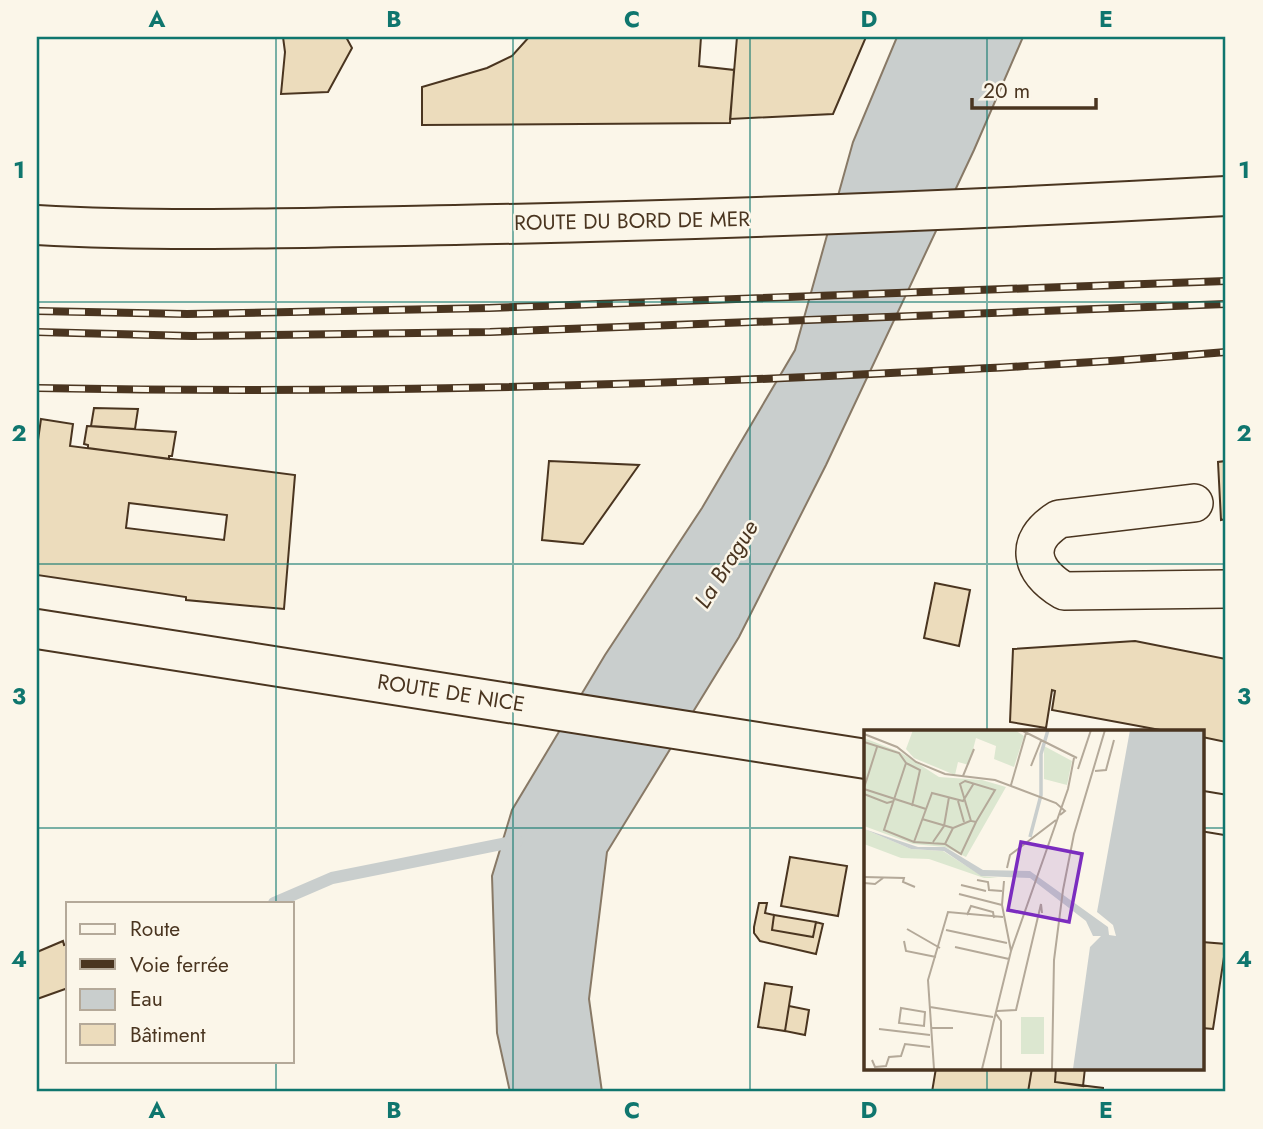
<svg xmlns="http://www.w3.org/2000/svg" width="1263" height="1129" viewBox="0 0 1263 1129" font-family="Jost,sans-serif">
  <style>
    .water { fill: #c9cecd; stroke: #887966; stroke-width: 2 }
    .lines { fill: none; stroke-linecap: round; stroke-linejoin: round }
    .stream { stroke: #c9cecd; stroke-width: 12 }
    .building { fill: #ecdcbc; stroke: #4a3520; stroke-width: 2; fill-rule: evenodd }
    .street-casing { stroke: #4a3520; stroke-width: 40 }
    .primary-casing { stroke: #4a3520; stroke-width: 42 }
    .street { stroke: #fbf6e9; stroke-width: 37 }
    .primary { stroke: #fbf6e9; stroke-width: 38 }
    .rail-casing { stroke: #4a3520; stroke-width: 8 }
    .rail { stroke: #fbf6e9; stroke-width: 5; stroke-dasharray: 16; stroke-linecap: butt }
    .grid { fill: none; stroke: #0f766e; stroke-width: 2; stroke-opacity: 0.55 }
    .labels { text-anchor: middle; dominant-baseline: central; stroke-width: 5; stroke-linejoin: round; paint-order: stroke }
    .street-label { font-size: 21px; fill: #4a3520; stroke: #fbf6e9 }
    .water-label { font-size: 23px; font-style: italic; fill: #4a3520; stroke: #fbf6e9 }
    .inset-river { fill: none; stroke: #c9cecd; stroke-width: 3.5 }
    .inset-road { fill: none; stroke: #b4a999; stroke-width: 2 }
    .view { fill: #7b2cbf; fill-opacity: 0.15; stroke: #7b2cbf; stroke-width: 3.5 }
    .inset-edge { fill: none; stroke: #4a3520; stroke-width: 3.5 }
    .neatline { fill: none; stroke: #0f766e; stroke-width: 2.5 }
    .grid-label { font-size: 23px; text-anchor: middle; font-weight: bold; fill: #0f766e }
  </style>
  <rect width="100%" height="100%" fill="#fbf6e9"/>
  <!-- water -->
  <path class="water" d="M897 37H1023L974 150 826 465 739 637 607 852 589 999 602 1092H510L497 1033 492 876 512 810 605 655 702 508 795 350 853 142Z"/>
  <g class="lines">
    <!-- stream -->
    <path class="stream" d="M274 903 332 878 517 841"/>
  </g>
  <!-- building -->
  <path class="building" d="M283 37H346L352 48 328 92 281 94 285 52Z
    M529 37H701L699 66 734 70 730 123 422 125V87L487 68 512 56Z
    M737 37H866L833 114 730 119Z
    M94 408 138 409 135 429 91 426Z
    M41 419 73 424 70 446 295 475 284 609 186 600V597L37 575V447ZM129 503 227 515 224 540 126 528Z
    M87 426 176 432 172 456H169V459L88 448V445L84 444Z
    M549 461 639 465 583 544 542 540Z
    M1226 461V519L1221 520 1218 462Z
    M935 583 970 590 959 646 924 638Z
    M1135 641 1226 659V742L1202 737V732H1171L1052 710 1055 691 1052 690 1046 728 1010 722 1013 649Z
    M790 857 847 866 838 916 781 906Z
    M759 903H767L765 913 774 915 772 930 813 937 816 922 823 924 816 954 760 941 754 933V927Z
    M774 915 816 922 813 937 772 930Z
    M63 941 64 945 68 944V988L37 999V952Z
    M1202 942 1226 944 1213 1029 1202 1028Z
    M765 983 792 987 785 1031 758 1027Z
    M789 1006 809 1010 805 1035 785 1031Z
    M936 1068H1032L1028 1092H932Z
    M1032 1068H1056L1055 1082 1103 1088V1092H1028Z
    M1056 1068H1085L1083 1086 1055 1082Z"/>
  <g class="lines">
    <defs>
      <path id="street" d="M1194 503 1059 519C1022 542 1031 571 1064 591L1226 589"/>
      <path id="primary" d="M37 225C176 233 316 227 455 225 713 220 969 210 1226 196
        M37 629 866 759
        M1202 811 1226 815"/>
    </defs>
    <!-- street casing -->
    <use href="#street" class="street-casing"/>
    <!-- primary casing -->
    <use href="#primary" class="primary-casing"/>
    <!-- street -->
    <use href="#street" class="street"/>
    <!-- primary -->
    <use href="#primary" class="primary"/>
    <defs>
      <path id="rail" d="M37 311 187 314 489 308 1226 281
        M37 332 192 336 490 332 1226 304
        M37 388C308 393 579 388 850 375 976 369 1101 363 1226 352"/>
    </defs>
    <!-- rail casing -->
    <use href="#rail" class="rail-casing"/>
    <!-- rail -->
    <use href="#rail" class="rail"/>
  </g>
  <!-- grid -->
  <path class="grid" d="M276 37V903M513 37V1092M750 37V1092M987 37V732M37 302H1226M37 564H1226M37 828H866M1202 828H1226M276 1061V1092M987 1068V1092"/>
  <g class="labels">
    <!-- street labels -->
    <g class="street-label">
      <text transform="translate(632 221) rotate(-1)">ROUTE DU BORD DE MER</text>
      <text transform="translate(451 693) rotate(9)">ROUTE DE NICE</text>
    </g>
    <!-- water labels -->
    <g class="water-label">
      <text transform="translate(726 564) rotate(-58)">La Brague</text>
    </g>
  </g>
  <!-- overview -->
  <g transform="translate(864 730)">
    <rect width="340" height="340" fill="#fbf6e9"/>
    <path d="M49 0H151L160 6 150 37 130 29 132 16 112 8 105 35 94 32 91 45 50 28 42 19ZM0 8 36 22 75 47 118 50 142 57 102 127 81 117 49 114 0 96ZM180 16 208 31 203 55 180 49ZM0 99 47 119 79 121 118 146 134 148H120L65 129 37 128 0 114ZM157 287H180V324H157Z" fill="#dce7d0"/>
    <path d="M266 0H339V339H209L226 217 237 206H229L222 191 166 148 117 146 80 121 47 119 0 99 54 117H81L119 140 166 141 244 197 245 205 252 206 249 195 233 182Z" fill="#c9cecd"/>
    <path class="inset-river" d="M166 107 177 65V24L184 0"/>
    <path class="inset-road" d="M157 0 213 28M0 4 33 17 52 32 81 44 131 50 192 73 201 81 196 85M0 12 35 23 42 33 20 100 50 112 81 114 97 124 112 92M42 33 56 40 48 76M167 36 177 11M214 39 227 0M231 41 242 40 250 10M99 46 110 19M101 51 131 60 112 92 107 91 96 54ZM147 55 162 3M0 58 13 17M0 59 62 79M0 64 23 73 30 71M94 71 100 92M58 89 89 98M50 112 68 63 99 71 110 53M69 112 80 96 85 67M81 114 89 98 106 91M143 138 146 125 192 90M0 147 40 148 39 152 51 157M113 150 124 152 125 160 138 161M140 151 138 175 147 221M0 153 11 154 19 148M97 155 122 161M95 164 138 175M103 185 107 176 129 182 130 188M43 199 76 218M82 200 143 213M40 211 42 221 72 227M91 217 145 229M66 277 129 287M37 278 61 282 60 296 35 293ZM133 281 152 280 177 174 178 183M132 284 137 291V339M67 298H89M15 299 66 305M8 330 11 337 22 336 25 327 37 326 41 314 66 317M70 339 64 250 84 182 139 187M118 339 147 221 204 59 210 28M188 339 190 230 199 160 210 104 241 0"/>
    <path class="view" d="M157 112 218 124 205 192 144 180Z"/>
    <rect width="340" height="340" class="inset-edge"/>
  </g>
  <!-- border -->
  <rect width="1263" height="1129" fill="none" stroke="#fbf6e9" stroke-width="77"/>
  <!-- legend -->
  <rect x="66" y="902" width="228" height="161" fill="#fbf6e9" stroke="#b4a999" stroke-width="2"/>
  <rect x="80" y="924" width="35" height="10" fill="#fbf6e9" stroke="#b4a999" stroke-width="2"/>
  <text x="130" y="936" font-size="21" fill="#4a3520">Route</text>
  <rect x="80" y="959" width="35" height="10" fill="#4a3520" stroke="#b4a999" stroke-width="2"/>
  <text x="130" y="972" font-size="21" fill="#4a3520">Voie ferrée</text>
  <rect x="80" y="989" width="35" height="21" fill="#c9cecd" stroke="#b4a999" stroke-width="2"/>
  <text x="130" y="1006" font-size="21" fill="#4a3520">Eau</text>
  <rect x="80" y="1024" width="35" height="21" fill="#ecdcbc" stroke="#b4a999" stroke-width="2"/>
  <text x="130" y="1042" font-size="21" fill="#4a3520">Bâtiment</text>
  <!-- scale -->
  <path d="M972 98v10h124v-10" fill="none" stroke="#4a3520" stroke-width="3.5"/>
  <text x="983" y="98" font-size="21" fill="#4a3520" stroke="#fbf6e9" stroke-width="5" paint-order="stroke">20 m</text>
  <rect x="38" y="38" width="1186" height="1052" class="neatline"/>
  <g class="grid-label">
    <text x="157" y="27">A</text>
    <text x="394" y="27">B</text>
    <text x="632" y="27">C</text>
    <text x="869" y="27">D</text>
    <text x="1106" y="27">E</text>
    <text x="19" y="178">1</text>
    <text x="1244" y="178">1</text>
    <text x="19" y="441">2</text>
    <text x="1244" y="441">2</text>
    <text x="19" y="704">3</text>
    <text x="1244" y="704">3</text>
    <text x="19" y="967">4</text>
    <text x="1244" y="967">4</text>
    <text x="157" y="1118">A</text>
    <text x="394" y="1118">B</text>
    <text x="632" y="1118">C</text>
    <text x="869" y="1118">D</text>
    <text x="1106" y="1118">E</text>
  </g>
</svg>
